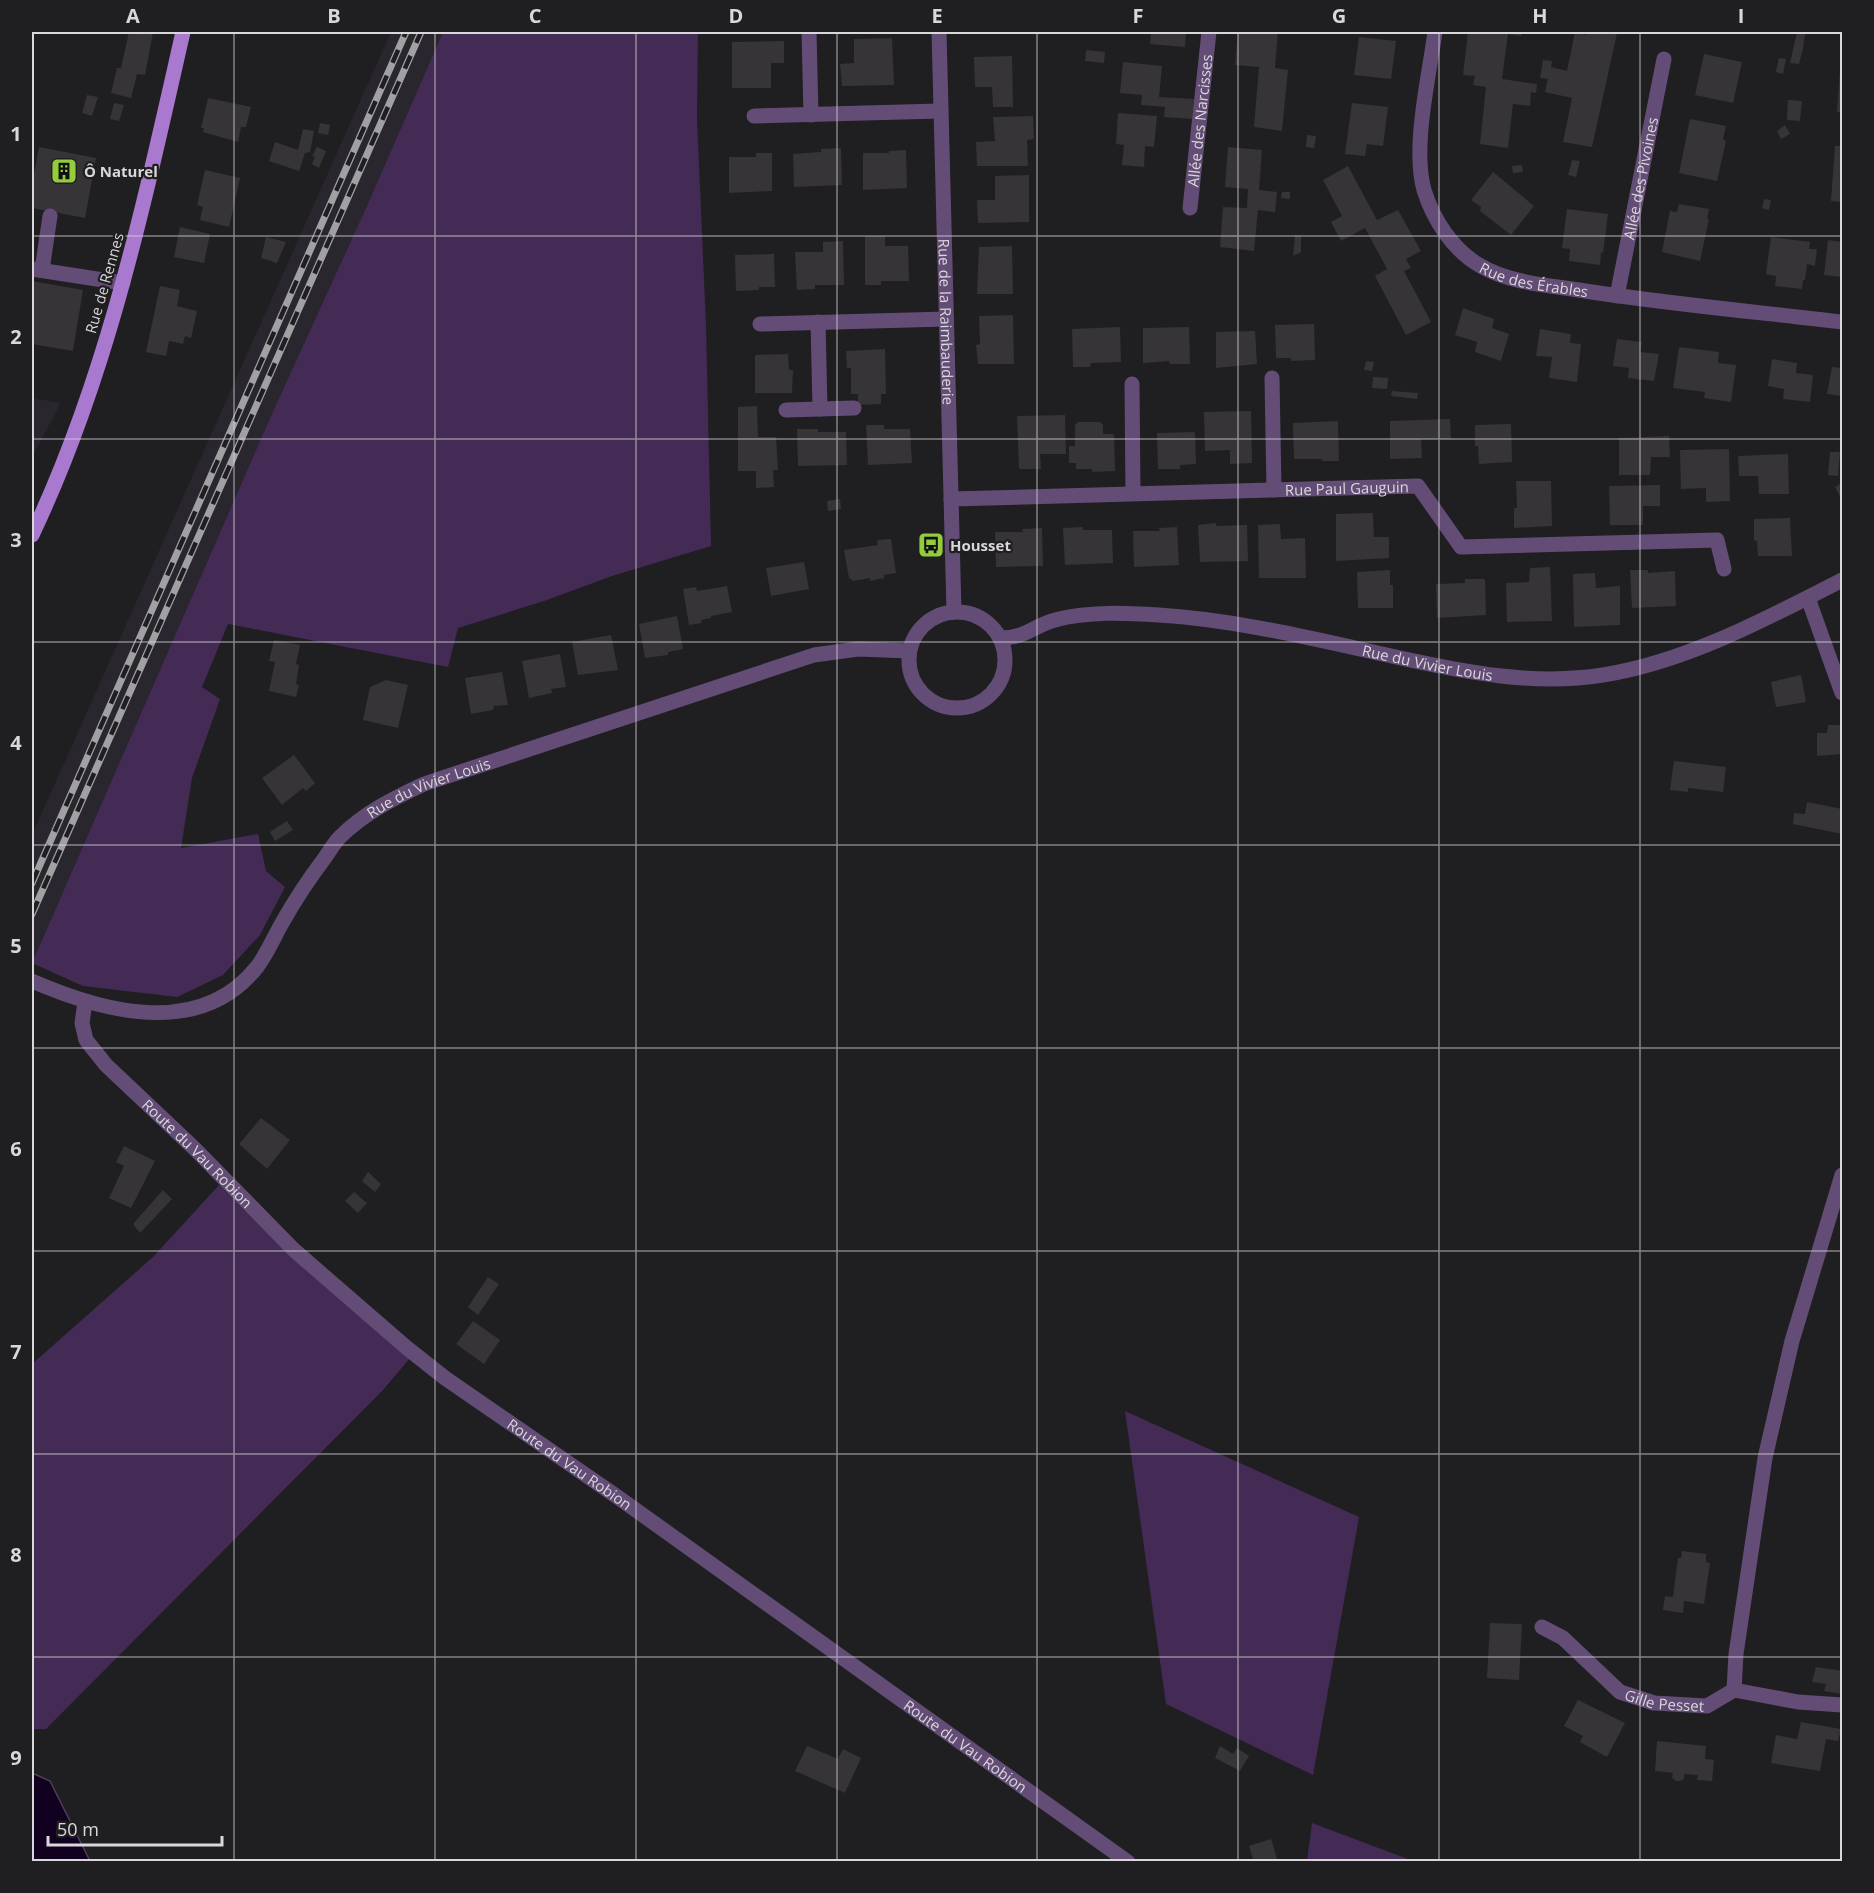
<svg xmlns="http://www.w3.org/2000/svg" width="1874" height="1893" viewBox="0 0 1874 1893" font-family="'Open Sans',sans-serif">
  <style>
    .built { fill: #2a262e }
    .green { fill: #432b56 }
    .water { fill: #120021; stroke: #4e4058; stroke-width: 1.5 }
    .building { fill: #363437 }
    .lines { fill: none; stroke-linecap: round; stroke-linejoin: round }
    .minor { stroke: #634d76; stroke-width: 15 }
    .major { stroke: #a978cf; stroke-width: 15 }
    .rail-casing { stroke: #a1a0a3; stroke-width: 7 }
    .rail { stroke: #1f1e21; stroke-width: 4.5; stroke-dasharray: 14; stroke-linecap: butt }
    .grid { fill: none; stroke: #d9d7da; stroke-width: 1.5; stroke-opacity: 0.55 }
    .labels { text-anchor: middle; dominant-baseline: central; stroke-width: 4.5; stroke-linejoin: round; paint-order: stroke }
    .street-label { font-size: 15px; fill: #d9d7da; stroke: #1f1e21 }
    .poi-label { font-size: 15px; font-weight: bold; fill: #d9d7da; stroke: #1f1e21; text-anchor: start }
    .neatline { fill: none; stroke: #d9d7da; stroke-width: 2 }
    .grid-label { font-size: 20px; text-anchor: middle; font-weight: bold; fill: #d9d7da }
  </style>
  <rect width="100%" height="100%" fill="#1f1e21"/>
  <!-- built -->
  <path class="built" d="M391 32H443L366 208 270 418 32 963V835Z
    M32 398 61 403 32 457Z"/>
  <!-- green -->
  <path class="green" d="M443 32H698L697 119 706 325 711 546 612 576 547 600 458 628 448 667 228 624 202 687 220 699 192 778 181 848 258 834 266 871 285 887 260 935 223 975 177 997 83 986 32 963 270 418 366 208Z
    M219 1185 289 1255 410 1358 383 1390 46 1729H32V1364L153 1257Z
    M1125 1411 1359 1517 1313 1775 1166 1704Z
    M1312 1823 1413 1861H1307Z"/>
  <!-- water -->
  <path class="water" d="M32 1773 50 1781 90 1861H32Z"/>
  <!-- building -->
  <path class="building" d="M129 32H153L145 75 137 74 131 98 111 93 117 68H121Z
    M1151 32H1186L1185 47 1150 44Z
    M1238 32H1278L1275 68 1288 70 1282 131 1254 127 1259 67 1235 65Z
    M1468 32H1522L1521 36 1508 34 1502 79 1537 84 1536 93 1531 92 1530 106 1513 104 1508 148 1480 144 1486 87 1473 85 1475 76 1463 75Z
    M1575 32 1586 35 1587 32 1617 33 1592 147 1563 142 1572 98 1545 92 1548 79 1540 78 1543 60 1552 61 1551 67 1567 71Z
    M1797 32 1805 34 1803 49 1799 64 1790 63Z
    M1359 37 1396 41 1391 79 1354 75Z
    M892 38 894 85 842 86 840 64 854 63V39Z
    M784 41V63H771V88H732V42Z
    M1086 50 1105 52 1104 63 1085 61Z
    M1704 54 1742 62 1733 103 1695 95Z
    M1012 56 1013 107H993L992 87H975L974 57Z
    M1779 58 1786 59 1783 74 1776 72Z
    M1123 62 1162 66 1159 97 1194 99 1192 119 1164 117 1165 107 1141 105 1142 95 1120 93Z
    M1840 70H1842V112H1837Z
    M87 95 98 97 92 116 82 113Z
    M208 98 251 107 246 127H241L238 142 203 132 204 128H201Z
    M1788 100 1802 101 1800 121 1787 120Z
    M114 103 124 105 119 121 110 119Z
    M1352 103 1388 107 1383 146 1367 144 1365 156 1345 154Z
    M1118 113 1157 116 1154 147 1145 146 1144 167 1122 165 1124 145 1116 144Z
    M1033 116 1034 139 1027 140 1028 166H977L976 142 995 141 993 117Z
    M1690 119 1726 126 1723 139 1726 141 1717 181 1679 173Z
    M320 123 330 125 328 135 318 133Z
    M1785 125 1790 134 1781 139 1777 131Z
    M303 129 314 131 310 152 305 153 299 171 269 161 275 142 298 150Z
    M1307 135 1316 136 1314 148 1306 147Z
    M1835 146H1842V202L1831 201Z
    M39 147 96 158 85 218 32 208V185Z
    M317 147 326 151 319 168 312 164 315 157 312 156Z
    M1228 147 1262 150 1259 190 1277 192 1275 212 1258 210 1254 251 1220 247 1223 207 1247 208 1248 189 1225 187Z
    M841 148 842 185 794 187 793 154 821 152V149Z
    M906 150 907 188 863 190V153H889V151Z
    M756 153H772V191L729 193V157H756Z
    M1572 160 1580 161 1576 177 1568 175Z
    M1522 165 1523 172 1513 173 1512 166Z
    M1348 166 1377 220 1398 210 1421 251 1406 259 1411 268 1404 271 1431 322 1406 335 1375 276 1387 269 1365 228 1341 241 1331 222 1342 216 1323 180Z
    M205 170 240 178 229 227 200 220 203 207 197 205Z
    M1493 172 1534 206 1511 235 1480 211 1481 207 1471 200Z
    M1029 175V222L978 223 977 200H995V176Z
    M1282 192H1290V199L1281 198Z
    M1764 199 1771 200 1769 210 1762 208Z
    M1679 204 1709 209 1707 219H1709L1700 261 1662 252 1670 211 1677 212Z
    M1567 209 1608 214 1603 253 1601 252 1600 265 1569 261 1570 249 1562 248Z
    M180 227 210 234 204 263 174 257Z
    M1295 235 1301 236V252L1293 256Z
    M865 236H885V246H908L909 281H881V285H865Z
    M266 237 286 242 277 263 261 258Z
    M1771 237 1810 242 1809 249H1817L1815 266 1807 264 1805 280H1803L1802 289 1775 286 1776 276 1766 274Z
    M1828 240 1842 242V277L1824 275Z
    M843 241 844 285H815V289L797 290 795 252H823V242Z
    M1012 246 1013 294H977L979 247Z
    M774 254 775 287H759V290L736 291 735 255Z
    M32 281 83 290 73 351 32 344Z
    M160 286 180 290 177 306 197 311 191 338 185 336 183 344 169 341 166 356 146 352Z
    M1463 308 1494 319 1492 328 1509 334 1501 361 1475 352 1477 342 1455 335Z
    M1013 315 1014 364H978L976 345 980 344 979 316Z
    M1314 324 1315 360 1291 361V358H1276L1275 325Z
    M1120 327 1121 362 1091 363 1090 367H1073L1072 329Z
    M1189 327 1190 364H1170L1169 361 1143 363V328Z
    M1540 329 1571 334 1570 343 1581 344 1577 382 1549 378 1552 357 1536 356Z
    M1255 331 1257 364 1216 368V332Z
    M1617 339 1642 342 1640 352 1659 354 1654 381 1628 378 1629 368 1613 366Z
    M1679 347 1719 352 1718 363 1736 365 1731 402 1704 398 1705 392 1673 388Z
    M885 349 886 394H881V404L858 405V394H851V368H847L846 351Z
    M788 354 789 370H793L792 393H755V355Z
    M1772 359 1797 363 1796 373 1813 375 1810 402 1783 399 1784 389 1768 386Z
    M1366 361 1374 362 1372 371 1364 370Z
    M1832 367 1842 368V396L1827 394Z
    M1373 377 1388 378 1387 389 1372 388Z
    M1392 391 1418 393 1417 399 1391 396Z
    M757 406 758 437H776L778 470H773L774 487 756 488V471H738V407Z
    M1251 411 1252 463 1230 464V450L1205 451 1204 412Z
    M1065 415 1066 454H1040L1041 469H1019L1017 416Z
    M1450 419 1451 439H1421L1422 458 1390 459V421Z
    M1338 421 1339 461H1322V459H1294L1293 423Z
    M1078 422H1100L1103 425V434H1114L1115 471 1092 472V469H1076V463H1069V446H1075V425Z
    M1511 424 1512 462 1479 464 1478 446H1475V425Z
    M866 425H884V429H910L912 463 868 465Z
    M797 429H818V432H846L847 465 798 466Z
    M1195 432 1196 464 1180 465V469H1158L1157 433Z
    M1669 436 1670 457H1651L1650 475H1619V438Z
    M1729 449 1730 501 1706 502V488L1681 489 1680 450Z
    M1830 452H1840L1838 476 1828 475Z
    M1788 454 1789 494H1759L1758 476H1739L1738 456Z
    M1516 481H1551L1552 526 1514 528V508H1517Z
    M1842 483V500L1835 487Z
    M1660 485V506H1643V525H1610L1609 486Z
    M840 499 841 509 828 511 827 501Z
    M1373 513 1374 537H1389V558L1336 561V514Z
    M1790 518 1792 556H1758L1757 541 1754 540V519Z
    M1216 523V526L1247 525 1248 561 1200 562 1198 525Z
    M1280 524 1281 539 1305 538 1306 578H1259L1258 525Z
    M1083 527V530H1112L1113 563 1065 565 1063 528Z
    M1177 527 1179 565 1134 567 1133 531H1160L1159 528Z
    M1042 528 1043 566 996 567 995 532H1023L1022 529Z
    M891 539 896 573 884 575V578L870 581V578L853 581 849 578 844 550 878 545 877 540Z
    M804 562 809 589 771 596 766 568Z
    M1550 567 1552 621 1507 622 1506 583 1529 582 1530 568Z
    M1390 570V585H1393V608H1358L1357 572Z
    M1630 570H1648V573L1675 571 1676 606 1632 608Z
    M1595 573 1596 588 1620 586V625L1574 627 1573 574Z
    M1465 579H1485L1486 615 1437 618 1436 584 1465 583Z
    M727 586 732 612 711 616V618L701 620 702 623 689 625 683 589 696 587 697 591Z
    M677 616 683 649 668 652V655L645 658 639 624Z
    M611 635 618 670 578 675 572 642Z
    M274 640 300 645 296 664 299 665 296 684 299 685 296 697 269 691 275 662 269 661Z
    M560 654 566 687 551 689 552 693 529 698 522 661Z
    M502 672 508 705 494 706 493 710 471 714 465 678Z
    M1801 675 1806 702 1776 707 1771 682Z
    M386 680 408 685 398 728 363 720 370 687Z
    M1828 725H1840L1841 732H1842V754L1817 756V733H1827Z
    M294 755 315 783 306 791 303 788 282 805 262 778Z
    M1674 761 1726 767 1723 792 1688 788V792L1670 790Z
    M1807 802 1842 809V834L1793 824 1794 813 1805 814Z
    M287 821 293 830 275 841 270 832Z
    M261 1118 290 1140 267 1169 239 1144Z
    M124 1146 155 1161 131 1208 109 1198 124 1166 116 1162Z
    M368 1172 381 1184 375 1192 362 1181Z
    M163 1190 172 1199 140 1233 133 1224Z
    M354 1192 367 1203 358 1213 345 1201Z
    M488 1277 499 1284 478 1315 468 1307Z
    M473 1321 500 1340 484 1364 456 1344Z
    M1682 1551 1706 1554V1562L1710 1563 1704 1604 1684 1601 1683 1613 1663 1610 1665 1596 1673 1597 1678 1558H1681Z
    M1490 1623 1522 1624 1519 1680 1487 1678Z
    M1816 1667 1842 1671V1694L1824 1691 1826 1684 1812 1682Z
    M1578 1700 1625 1723 1607 1757 1580 1742 1583 1736 1564 1726Z
    M1801 1722 1841 1729 1838 1741 1826 1739 1820 1771 1771 1763 1776 1735 1797 1739Z
    M1657 1741 1706 1746 1705 1759 1714 1760 1712 1781 1697 1780 1698 1775 1684 1774V1779L1680 1781H1676L1672 1778 1673 1773 1655 1771Z
    M807 1746 838 1759 843 1749 861 1758 845 1793 795 1771Z
    M1220 1746 1233 1754 1237 1748 1249 1756 1240 1771 1215 1758Z
    M1271 1839 1278 1862H1254L1249 1846Z"/>
  <g class="lines">
    <!-- minor -->
    <g class="minor">
      <path d="M809 32 811 115"/>
      <path id="s1" d="M939 32 954 612"/>
      <path id="s2" d="M1435 32C1429 77 1412 147 1424 190 1433 219 1452 249 1479 265 1511 284 1549 285 1585 291 1670 304 1757 312 1842 322"/>
      <path d="M754 116 940 111"/>
      <path id="s3" d="M1190 208 1209 32"/>
      <path d="M32 269 123 283"/>
      <path d="M42 270 50 216"/>
      <path id="s4" d="M1617 296 1664 59"/>
      <path d="M760 324 946 319"/>
      <path d="M1272 378 1274 490"/>
      <path d="M1132 384 1133 493"/>
      <path d="M820 409 854 408"/>
      <path d="M786 410 820 409 818 322"/>
      <path id="s5" d="M951 499 1418 486 1461 547 1717 540 1724 569"/>
      <path d="M1808 598 1842 693"/>
      <circle cx="957" cy="660" r="48"/>
      <path id="s6" d="M1000 638C1026 638 1033 626 1055 620 1088 611 1126 613 1159 615 1239 620 1318 640 1396 657 1464 672 1533 686 1603 675 1686 662 1768 618 1842 580"/>
      <path id="s7" d="M32 981C103 1012 200 1039 257 967 267 954 274 937 282 923 295 900 308 880 324 859 329 852 334 843 340 837 364 813 394 798 424 784L814 655 858 649 909 651"/>
      <path id="s8" d="M85 1002 82 1023 86 1040 106 1065 195 1149 294 1250 407 1348 445 1378 619 1498 1128 1862"/>
      <path id="s9" d="M1542 1627 1563 1638 1620 1692 1654 1703 1707 1706 1734 1690 1798 1702 1842 1705"/>
      <path d="M1734 1690 1736 1654 1765 1458 1792 1341 1842 1175"/>
    </g>
    <!-- major -->
    <path class="major" d="M32 535C108 375 144 203 183 32"/>
    <defs>
      <path id="rail" d="M32 883 406 32
        M32 914 421 32"/>
    </defs>
    <!-- rail casing -->
    <use href="#rail" class="rail-casing"/>
    <!-- rail -->
    <use href="#rail" class="rail"/>
  </g>
  <!-- grid -->
  <path class="grid" d="M234 32V1862M435 32V1862M636 32V1862M837 32V1862M1037 32V1862M1238 32V1862M1439 32V1862M1640 32V1862M32 236H1842M32 439H1842M32 642H1842M32 845H1842M32 1048H1842M32 1251H1842M32 1454H1842M32 1657H1842"/>
  <!-- icons -->
  <defs>
    <symbol id="building-square" viewBox="-11 -11 22 22"><rect x="-9" y="-9" width="18" height="18" rx="4" fill="#93cd3e" stroke="#1f1e21"/><path d="M-4-6H4V6H1V3H-1V6H-4ZM-2.5-4.3h1.7v1.8h-1.7ZM.8-4.3h1.7v1.8H.8ZM-2.5-1h1.7V.8h-1.7ZM.8-1h1.7V.8H.8Z" fill="#111"/></symbol>
    <symbol id="bus-square" viewBox="-11 -11 22 22"><rect x="-9" y="-9" width="18" height="18" rx="4" fill="#93cd3e" stroke="#1f1e21"/><path d="M-5-6H5V4H4V6H2V4H-2V6H-4V4H-5ZM-3.5-4V0h7V-4ZM-3.5 1.2v1.5H-2V1.2ZM2 1.2v1.5H3.5V1.2Z" fill="#111"/></symbol>
  </defs>
  <g fill-rule="evenodd">
    <use href="#building-square" x="49" y="156" width="30" height="30"/>
    <use href="#bus-square" x="916" y="530" width="30" height="30"/>
  </g>
  <g class="labels">
    <!-- street labels -->
    <g class="street-label">
      <text stroke="none"><textPath href="#s3" startOffset="88">Allée des Narcisses</textPath></text>
      <text stroke="none"><textPath href="#s4" startOffset="120">Allée des Pivoines</textPath></text>
      <text stroke="none"><textPath href="#s2" startOffset="312">Rue des Érables</textPath></text>
      <text transform="translate(104 283) rotate(-74)">Rue de Rennes</text>
      <text stroke="none"><textPath href="#s1" startOffset="290">Rue de la Raimbauderie</textPath></text>
      <text stroke="none"><textPath href="#s5" startOffset="396">Rue Paul Gauguin</textPath></text>
      <text stroke="none"><textPath href="#s6" startOffset="436">Rue du Vivier Louis</textPath></text>
      <text stroke="none"><textPath href="#s7" startOffset="501">Rue du Vivier Louis</textPath></text>
      <text stroke="none"><textPath href="#s8" startOffset="198">Route du Vau Robion</textPath></text>
      <text stroke="none"><textPath href="#s8" startOffset="684">Route du Vau Robion</textPath></text>
      <text stroke="none"><textPath href="#s9" startOffset="148">Gille Pesset</textPath></text>
      <text stroke="none"><textPath href="#s8" startOffset="1170">Route du Vau Robion</textPath></text>
    </g>
    <!-- poi labels -->
    <g class="poi-label">
      <text x="84" y="171">Ô Naturel</text>
      <text x="950" y="545">Housset</text>
    </g>
  </g>
  <!-- border -->
  <rect width="1874" height="1893" fill="none" stroke="#1f1e21" stroke-width="66"/>
  <!-- scale -->
  <path d="M48 1836v9h174v-9" fill="none" stroke="#d9d7da" stroke-width="3"/>
  <text x="57" y="1836" font-size="18" fill="#d9d7da" stroke="#1f1e21" stroke-width="4.5" paint-order="stroke">50 m</text>
  <rect x="33" y="33" width="1808" height="1827" class="neatline"/>
  <g class="grid-label">
    <text x="133" y="23">A</text>
    <text x="334" y="23">B</text>
    <text x="535" y="23">C</text>
    <text x="736" y="23">D</text>
    <text x="937" y="23">E</text>
    <text x="1138" y="23">F</text>
    <text x="1339" y="23">G</text>
    <text x="1540" y="23">H</text>
    <text x="1741" y="23">I</text>
    <text x="16" y="141">1</text>
    <text x="16" y="344">2</text>
    <text x="16" y="547">3</text>
    <text x="16" y="750">4</text>
    <text x="16" y="953">5</text>
    <text x="16" y="1156">6</text>
    <text x="16" y="1359">7</text>
    <text x="16" y="1562">8</text>
    <text x="16" y="1765">9</text>
  </g>
</svg>
